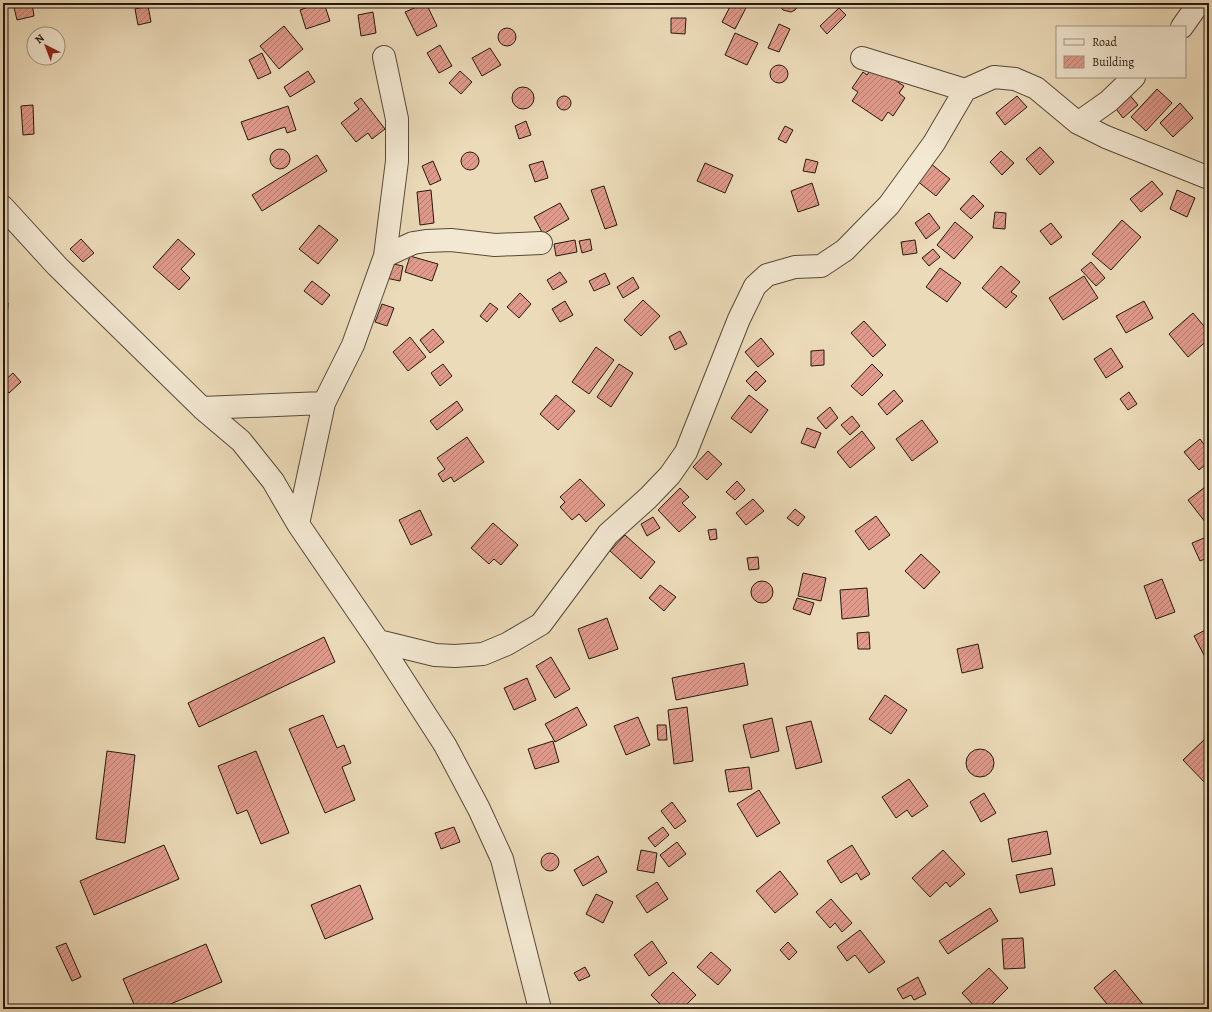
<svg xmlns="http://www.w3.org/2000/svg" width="1212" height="1012" viewBox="0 0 1212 1012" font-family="Alegreya,serif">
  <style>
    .building { fill: url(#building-hatch); stroke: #25190c }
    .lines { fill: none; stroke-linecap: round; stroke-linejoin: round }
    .minor-casing { stroke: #574a37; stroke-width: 24 }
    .minor { stroke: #f3e8d2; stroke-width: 22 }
  </style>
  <defs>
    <pattern id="building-hatch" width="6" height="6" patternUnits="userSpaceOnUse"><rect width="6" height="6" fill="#e19a8c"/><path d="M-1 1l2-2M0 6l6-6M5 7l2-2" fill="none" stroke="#b67d71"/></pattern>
  </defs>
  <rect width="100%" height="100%" fill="#ecdbb9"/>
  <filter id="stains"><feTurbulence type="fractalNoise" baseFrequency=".005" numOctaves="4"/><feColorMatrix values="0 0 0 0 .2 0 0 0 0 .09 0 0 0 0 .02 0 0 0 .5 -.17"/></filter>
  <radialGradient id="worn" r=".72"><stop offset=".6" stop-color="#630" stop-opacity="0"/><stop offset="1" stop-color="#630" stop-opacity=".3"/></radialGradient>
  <!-- building -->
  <path class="building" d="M13 3H32L34 16 17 20Z
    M319 3H324L330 21 306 29 300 10Z
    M426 3 437 26 417 36 405 12Z
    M732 3 748 4 735 29 722 22Z
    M778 3H800L795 10 791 12 783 10Z
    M148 6 151 22 138 25 135 9Z
    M839 8 846 15 827 34 820 26Z
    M373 12 376 33 361 36 358 15Z
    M671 18H686L685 34 671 33Z
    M779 24 790 29 779 52 768 48Z
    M284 26 303 49 279 69 260 46Z
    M498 37a9 9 0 1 1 18 0a9 9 0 1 1-18 0Z
    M735 33 758 43 747 65 725 55Z
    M440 45 452 66 439 73 427 53Z
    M490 48 501 65 482 76 472 58Z
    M262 53 271 73 258 79 249 60Z
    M770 74a9 9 0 1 1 18 0a9 9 0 1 1-18 0Z
    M873 66 904 86 899 93 905 98 893 116 888 112 882 121 852 101 858 92 852 88 863 72 867 75Z
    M308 71 315 82 290 97 284 87Z
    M460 71 472 82 461 94 449 83Z
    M512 98a11 11 0 1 1 22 0a11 11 0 1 1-22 0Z
    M1157 89 1172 103 1146 131 1131 117Z
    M1128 93 1138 105 1123 118 1113 105Z
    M557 103a7 7 0 1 1 14 0a7 7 0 1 1-14 0Z
    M1017 96 1027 107 1005 125 996 113Z
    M361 98 385 129 372 139 368 133 356 142 341 123 359 109 354 103Z
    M1180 103 1193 118 1173 137 1160 123Z
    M33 105 34 134 23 135 21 106Z
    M288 106 296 130 287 133 285 127 248 140 241 122Z
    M526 121 531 135 519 139 515 126Z
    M785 126 793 130 786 143 778 139Z
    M1040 147 1054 162 1040 175 1026 159Z
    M270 159a10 10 0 1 1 20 0a10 10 0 1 1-20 0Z
    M1001 151 1014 163 1002 175 990 162Z
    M461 161a9 9 0 1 1 18 0a9 9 0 1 1-18 0Z
    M317 155 327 171 262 211 252 195Z
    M806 159 818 162 815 173 803 171Z
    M433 161 441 180 430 185 422 166Z
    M543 161 548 178 535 182 529 165Z
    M705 163 733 175 725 193 697 181Z
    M930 163 950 179 936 196 916 180Z
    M1152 181 1163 194 1141 212 1130 199Z
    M812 183 819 205 798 212 791 191Z
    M604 186 617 225 605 229 591 190Z
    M431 190 434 223 420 225 417 192Z
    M1177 190 1195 198 1187 217 1170 209Z
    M973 195 984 206 971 219 960 209Z
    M560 203 569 219 543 234 534 217Z
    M995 212 1006 213 1005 229 993 228Z
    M929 213 940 228 926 239 915 223Z
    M1122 220 1141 237 1111 270 1092 254Z
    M955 222 973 237 954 259 937 245Z
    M1051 223 1062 237 1051 245 1040 231Z
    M319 225 338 240 318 264 299 249Z
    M81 239 94 253 83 262 70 249Z
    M178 239 195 254 181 269 190 278 179 290 153 267Z
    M590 239 592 250 582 253 579 241Z
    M575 240 577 252 556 256 554 244Z
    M915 240 917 253 903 255 901 242Z
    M933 249 940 257 929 266 922 258Z
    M410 256 438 264 432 281 405 272Z
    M1091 262 1105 278 1096 286 1081 270Z
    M389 263 403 266 400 281 386 278Z
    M1001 266 1020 282 1011 292 1017 296 1006 308 982 288Z
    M940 268 961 283 947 302 926 287Z
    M560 272 567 282 553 290 547 280Z
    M605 273 610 284 594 291 589 281Z
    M1084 276 1098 298 1063 320 1049 298Z
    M633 277 639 288 623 298 617 287Z
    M312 281 330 295 322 305 304 291Z
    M520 293 531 304 519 318 507 307Z
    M643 300 660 316 641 336 624 320Z
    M565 301 573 315 560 322 552 309Z
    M1144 301 1153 318 1126 333 1116 316Z
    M3 303H8L7 320H3Z
    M490 303 498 309 487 322 480 316Z
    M382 304 394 308 387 326 375 322Z
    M1193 313 1209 332V339L1188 357 1169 334Z
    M864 321 886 345 873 357 851 333Z
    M433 329 444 342 430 353 420 340Z
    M680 331 687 344 675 350 669 337Z
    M410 337 426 357 408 371 393 352Z
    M761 338 774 354 758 367 745 352Z
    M596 347 614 360 589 394 572 382Z
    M1111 348 1123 367 1106 378 1094 359Z
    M824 350V365L811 366V351Z
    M443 364 452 376 440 386 431 373Z
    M619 364 633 373 611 407 597 397Z
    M872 364 883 375 862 396 851 386Z
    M756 371 766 381 756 391 746 381Z
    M13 373 21 382 9 393 3 386V382Z
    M894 390 903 401 887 415 878 404Z
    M1129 392 1137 404 1128 410 1120 399Z
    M556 395 575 411 558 430 540 414Z
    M749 395 768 410 751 433 731 418Z
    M457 401 463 410 437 430 430 421Z
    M830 407 838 418 826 429 817 418Z
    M852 416 860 426 850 435 841 425Z
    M922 420 938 442 912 461 896 439Z
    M807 428 821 433 815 448 801 443Z
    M862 431 875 448 850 468 837 452Z
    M467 437 484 462 454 482 451 477 443 482 438 474 445 469 437 458Z
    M1200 439 1209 451V472L1204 466 1199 470 1184 452Z
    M708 451 722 464 707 480 693 467Z
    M580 479 605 505 586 522 579 514 572 520 560 507 565 502 560 497Z
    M737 481 745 490 735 500 726 492Z
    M1209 484V527L1188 500Z
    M680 488 689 497 682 503 696 517 679 532 658 510Z
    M753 499 764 511 746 525 736 513Z
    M795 509 805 517 798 526 787 518Z
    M420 510 432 535 411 545 399 520Z
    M876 516 890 535 869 550 855 531Z
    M653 517 660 528 647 536 641 524Z
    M493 523 518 545 501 565 494 559 489 564 471 548Z
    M716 529 717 539 710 540 708 530Z
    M625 535 655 562 641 579 610 551Z
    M1209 536V563L1207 558 1200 561 1192 543Z
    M921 554 940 572 924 589 905 571Z
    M758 557 759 569 749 570 747 558Z
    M803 573 826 578 821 601 798 596Z
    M1162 579 1175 612 1156 619 1144 586Z
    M751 592a11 11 0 1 1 22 0a11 11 0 1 1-22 0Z
    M660 585 676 597 664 611 649 598Z
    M867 588 869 616 842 619 840 590Z
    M797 598 814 603 810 615 793 609Z
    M607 618 618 649 589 659 578 629Z
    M1209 628V655L1205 657 1194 636Z
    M869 632 870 649H858L857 633Z
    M324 637 335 662 199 727 188 703Z
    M978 644 983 668 962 673 957 649Z
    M551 657 570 689 555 698 536 666Z
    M744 663 748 685 676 700 672 678Z
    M527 678 536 700 514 710 504 688Z
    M885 695 907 710 891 734 869 719Z
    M577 707 587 725 555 742 545 724Z
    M687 707 693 761 674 764 668 710Z
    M323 715 337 748 344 745 351 763 342 767 355 800 325 813 289 729Z
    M638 717 650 745 626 755 614 726Z
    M772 718 779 751 751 758 743 725Z
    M811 721 822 762 796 769 786 727Z
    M657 725H666L667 740H658Z
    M1208 736 1209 785 1208 786 1183 760Z
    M553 741 559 762 535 769 528 749Z
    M966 763a14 14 0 1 1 28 0a14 14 0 1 1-28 0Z
    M107 751 135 755 125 843 96 839Z
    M256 751 289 833 261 844 247 810 237 814 218 766Z
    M749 767 752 789 729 792 725 770Z
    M909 779 928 806 912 817 907 810 896 818 882 797Z
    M759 790 780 823 757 837 737 804Z
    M984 793 996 813 981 822 970 802Z
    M672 802 686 821 675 829 661 811Z
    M454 827 460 842 441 849 435 833Z
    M663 827 669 835 655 847 648 838Z
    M1047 831 1051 854 1012 862 1008 839Z
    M677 842 686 854 669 867 660 855Z
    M164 845 179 879 94 915 80 881Z
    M852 845 870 874 861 880 857 873 841 883 827 861Z
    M641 850 657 853 654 873 637 870Z
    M943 850 965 874 950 887 946 882 930 897 912 878Z
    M541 862a9 9 0 1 1 18 0a9 9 0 1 1-18 0Z
    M598 856 607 872 583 886 574 870Z
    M1052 868 1055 885 1020 893 1016 875Z
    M780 871 798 894 775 913 756 891Z
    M657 882 668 899 647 913 636 896Z
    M360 885 373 919 325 939 311 905Z
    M596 894 613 902 603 923 586 914Z
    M831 899 852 923 842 932 835 923 830 928 816 912Z
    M990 908 998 921 948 954 939 941Z
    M860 930 885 962 869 973 855 955 847 961 837 947Z
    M1023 938 1025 968 1004 969 1002 939Z
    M652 941 667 963 649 976 634 955Z
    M788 942 797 952 789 960 780 950Z
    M66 943 81 977 72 981 56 947Z
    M206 944 222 982 159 1009H136L123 979Z
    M711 952 731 970 718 985 697 967Z
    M585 967 590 976 579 981 574 973Z
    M989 968 1008 988 987 1009H977L962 993Z
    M1115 970 1146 1008 1145 1009H1111L1094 988Z
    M673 972 696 995 682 1009H665L651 995Z
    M918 977 926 994 914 1000 911 995 903 999 897 989Z
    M1081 1004 1088 1009H1077Z"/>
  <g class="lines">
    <defs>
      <path id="minor" d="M1182 27 1199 3
        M862 58 965 90 994 77 1015 79 1036 88 1078 123 1106 137 1209 178
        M1078 123 1109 101 1134 77
        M3 207 57 266 202 408 241 441 273 481 298 524 378 641 445 745 479 809 502 859 540 1009
        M385 256 413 243 426 241 451 240 495 245 541 243
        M202 408 324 403
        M298 524 324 403 353 345 385 256 397 161V119L384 57
        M378 641 435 655 455 656 483 654 507 644 541 624 608 534 648 498 670 475 686 452 739 319 755 286 767 275 795 267 821 266 845 250 889 205 934 143 965 90"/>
    </defs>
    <!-- minor casing -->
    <use href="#minor" class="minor-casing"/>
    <!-- minor -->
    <use href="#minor" class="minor"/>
  </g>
  <!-- margin -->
  <rect width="1212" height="1012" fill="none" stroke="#ecdbb9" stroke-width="16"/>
  <rect x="4" y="4" width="1204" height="1004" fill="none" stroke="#25190c" stroke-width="2"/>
  <rect x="8" y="8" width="1196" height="996" fill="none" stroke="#25190c"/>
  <!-- legend -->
  <rect x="1056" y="26" width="130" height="52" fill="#f3e8d2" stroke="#a19583"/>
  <rect x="1064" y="39" width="20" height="6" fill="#f3e8d2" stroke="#a19583"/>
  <text x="1092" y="46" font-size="12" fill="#25190c">Road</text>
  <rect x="1064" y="56" width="20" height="12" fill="url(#building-hatch)" stroke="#a19583"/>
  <text x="1092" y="66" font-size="12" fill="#25190c">Building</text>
  <!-- north arrow -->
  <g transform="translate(46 46) rotate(318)"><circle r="19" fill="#f3e8d2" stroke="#a19583"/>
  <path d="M0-3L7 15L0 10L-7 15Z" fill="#8f2418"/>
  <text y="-6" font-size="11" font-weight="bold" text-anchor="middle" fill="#25190c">N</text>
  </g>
  <rect width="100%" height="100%" filter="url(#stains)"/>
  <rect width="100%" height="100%" fill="url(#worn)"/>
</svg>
